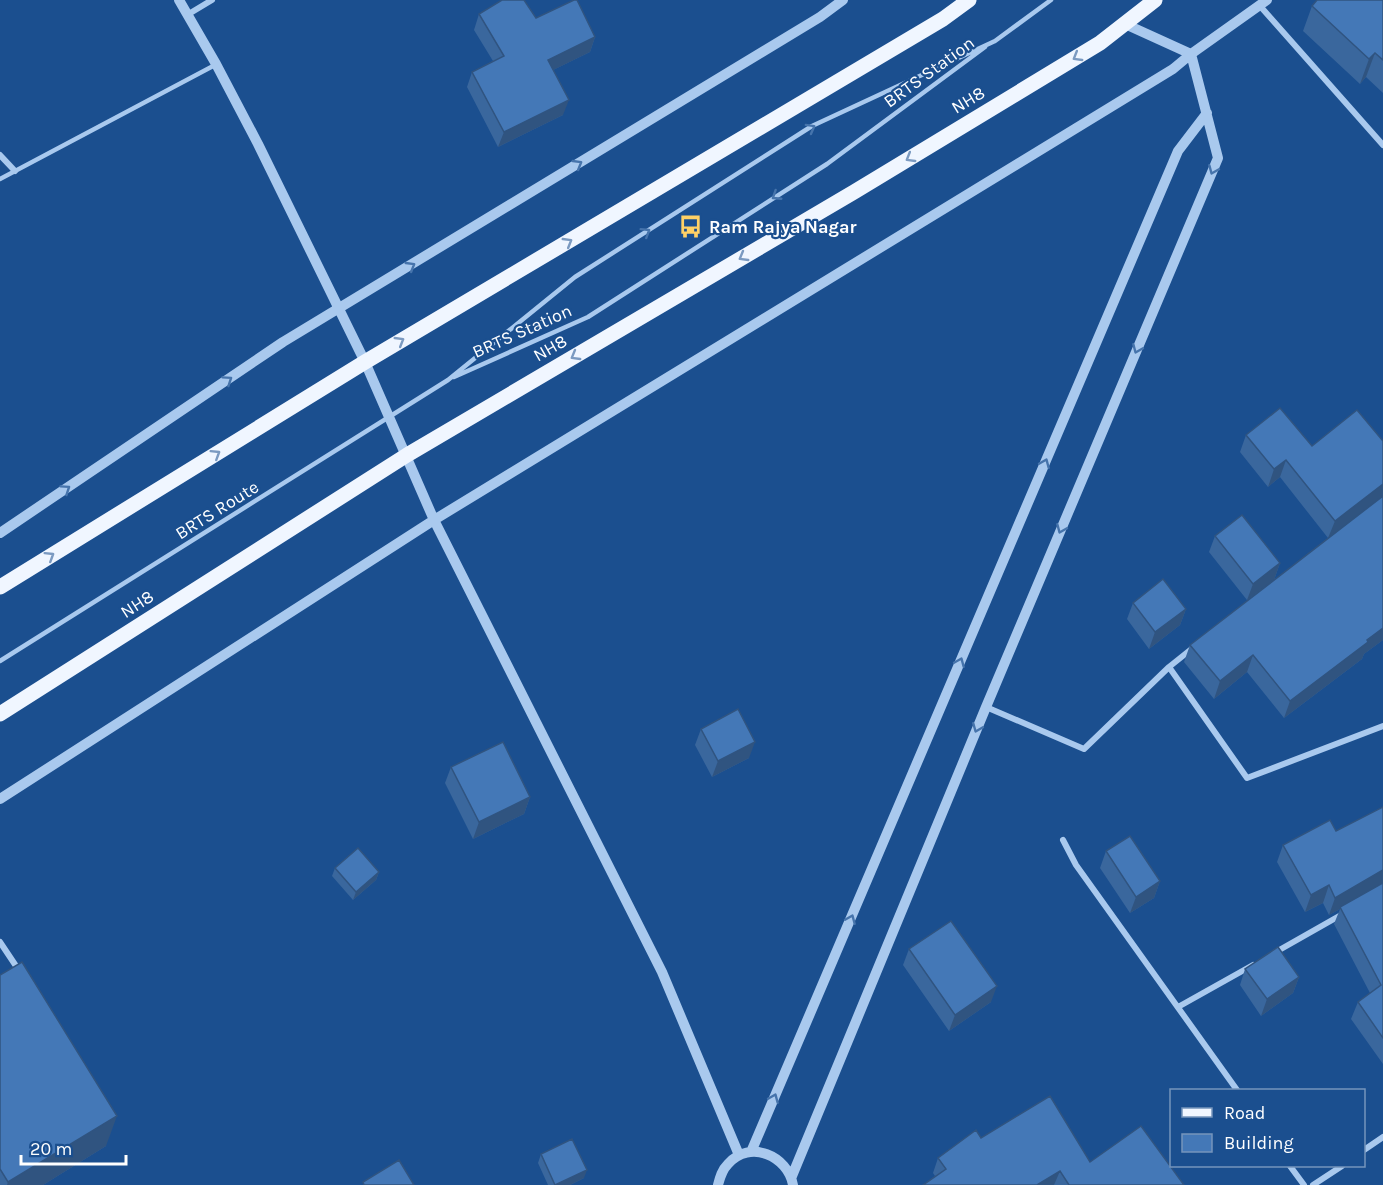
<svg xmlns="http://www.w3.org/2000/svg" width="1383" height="1185" viewBox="0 0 1383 1185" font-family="Karla,sans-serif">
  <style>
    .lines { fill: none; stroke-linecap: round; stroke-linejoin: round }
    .service { stroke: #a9c9ee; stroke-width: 4.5 }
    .minor { stroke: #a9c9ee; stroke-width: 6 }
    .tertiary { stroke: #a9c9ee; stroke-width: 10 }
    .primary { stroke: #f0f6ff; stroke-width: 15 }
    .wall { fill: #3a679d }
    .shaded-wall { fill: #305480 }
    .building { fill: #4478b7; stroke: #305480; stroke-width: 1.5 }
    .oneway { stroke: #7b9ac1 }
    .oneway2 { stroke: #4674ac }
    .labels { text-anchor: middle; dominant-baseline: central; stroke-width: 4.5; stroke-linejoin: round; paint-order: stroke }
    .street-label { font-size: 18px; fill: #fff; stroke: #1b4f8f }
    .poi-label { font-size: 18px; font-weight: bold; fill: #fff; stroke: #1b4f8f; text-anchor: start }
  </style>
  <rect width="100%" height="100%" fill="#1b4f8f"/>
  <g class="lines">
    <!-- service -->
    <path class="service" d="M995 41 1051 0
      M0 179 215 65
      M454 377 588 317 827 164 985 47
      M0 661 448 380 575 277 812 126 995 41"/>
    <!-- minor -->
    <path class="minor" d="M1260 6 1383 145
      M187 15 212 0
      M0 155 15 171
      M1169 667 1247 778 1383 726
      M986 707 1084 749 1169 667 1194 647
      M1063 840 1076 865 1237 1090
      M0 942 20 972
      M1274 953 1341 915
      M1178 1007 1253 965
      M1364 1150 1383 1137
      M1290 1166 1304 1185
      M1313 1185 1342 1166"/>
    <!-- tertiary -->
    <path class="tertiary" d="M179 0 216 64 258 144 365 362 434 520 662 972 739 1155
      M1125 24 1191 54
      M0 533 283 342 820 17 843 0
      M0 799 434 520 1173 69 1191 54 1267 0
      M751 1152 1178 151 1207 113
      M792 1176 986 707 1218 158 1191 54
      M718 1185C720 1177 722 1170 728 1164 750 1139 788 1156 793 1185"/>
    <!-- primary -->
    <path class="primary" d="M0 587 365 362 943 19 969 0
      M0 714 407 455 854 192 1100 43 1155 0"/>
  </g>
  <!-- wall -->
  <path class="wall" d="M1383 0V93L1366 77 1360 84 1303 31 1312 6Z
    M479 14 536 18 595 37 590 52 553 70 563 115 498 147 467 87 472 72 493 61 474 30Z
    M1246 435 1312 446 1383 441V640L1364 654 1362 659 1284 718 1247 672 1214 699 1184 662 1190 645 1328 538 1280 477 1268 487 1240 452Z
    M1215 536 1280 563 1274 580 1247 600 1209 552Z
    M1133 603 1186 609 1180 625 1149 649 1127 619Z
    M701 729 749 758 712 777 695 745Z
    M451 767 530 797 524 814 473 839 445 783Z
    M1383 807V1064L1351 1019 1358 1002 1370 993 1334 924 1340 909 1329 915 1323 903 1305 912 1277 862 1283 845 1336 831Z
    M1106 851 1160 881 1154 898 1130 913 1100 868Z
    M335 868 379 872 376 880 353 900 332 876Z
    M909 949 991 1002 949 1031 903 965Z
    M1245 969 1299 977 1293 993 1261 1016 1240 985Z
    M0 975 106 1146 43 1185H0Z
    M981 1138 1090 1162 1184 1185H923L935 1176 933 1173 938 1158Z
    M541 1154 584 1178 570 1185H548L538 1163Z"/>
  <!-- shaded-wall -->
  <path class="shaded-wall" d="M595 37 590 52 543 75 548 60Z
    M1375 53 1366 77 1360 84 1369 59Z
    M569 100 563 115 498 147 504 132Z
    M1286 460 1280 477 1268 487 1274 469Z
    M1383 484V499L1328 538 1335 521Z
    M1280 563 1274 580 1247 600 1253 584Z
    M1186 609 1180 625 1149 649 1155 632Z
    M1383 628V640L1364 654 1362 659 1284 718 1290 701Z
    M1253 655 1247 672 1214 699 1220 681Z
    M755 742 749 758 712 777 718 761Z
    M530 797 524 814 473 839 479 822Z
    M1383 870V885L1340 907V909L1329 915 1335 898Z
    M379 872 376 880 353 900 356 892Z
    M1160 881 1154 898 1130 913 1136 897Z
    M1329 885 1323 903 1305 912 1311 895Z
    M1299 977 1293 993 1261 1016 1267 999Z
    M997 986 991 1002 949 1031 955 1015Z
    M117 1116 106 1146 43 1185H7L8 1182Z
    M587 1170 584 1178 570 1185H555Z
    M1060 1171 1054 1185H1037Z"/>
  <!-- building -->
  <path class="building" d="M502 0H524L536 18 574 0H577L595 37 548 60 569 100 504 132 472 72 504 56 479 14Z
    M1317 0H1383V60L1375 53 1369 59 1312 6Z
    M1280 408 1312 446 1357 410 1383 441V484L1335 521 1286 460 1274 469 1246 435Z
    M1383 496V628L1367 640 1368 642 1290 701 1253 655 1220 681 1190 645Z
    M1242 515 1280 563 1253 584 1215 536Z
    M1163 579 1186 609 1155 632 1133 603Z
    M738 709 755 742 718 761 701 729Z
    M503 742 530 797 479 822 451 767Z
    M1383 807V870L1335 898 1329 885 1311 895 1283 845 1330 820 1336 831Z
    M1130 836 1160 881 1136 897 1106 851Z
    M358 848 379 872 356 892 335 868Z
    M1383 883V1038L1358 1002 1381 985 1340 907Z
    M951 921 997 986 955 1015 909 949Z
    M1278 947 1299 977 1267 999 1245 969Z
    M22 962 117 1116 8 1182 0 1169V975Z
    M1050 1096 1090 1162 1141 1126 1184 1185H1069L1060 1171 1037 1185H923L946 1169 938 1158 976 1130 981 1138Z
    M572 1139 587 1170 555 1185 541 1154Z
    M399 1160 414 1185H364L363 1182Z"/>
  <!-- one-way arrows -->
  <defs><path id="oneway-chevron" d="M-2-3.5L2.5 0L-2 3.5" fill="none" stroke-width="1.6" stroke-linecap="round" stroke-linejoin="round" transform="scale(1.5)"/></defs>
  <g class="oneway">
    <use href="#oneway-chevron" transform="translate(1077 57) rotate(149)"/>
    <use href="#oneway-chevron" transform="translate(910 158) rotate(149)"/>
    <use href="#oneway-chevron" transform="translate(568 242) rotate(-31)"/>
    <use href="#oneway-chevron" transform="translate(743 257) rotate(150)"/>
    <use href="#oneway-chevron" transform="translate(400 341) rotate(-31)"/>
    <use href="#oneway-chevron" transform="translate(575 356) rotate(150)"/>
    <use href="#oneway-chevron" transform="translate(216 454) rotate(-32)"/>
    <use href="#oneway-chevron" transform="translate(50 556) rotate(-32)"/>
  </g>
  <g class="oneway2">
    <use href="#oneway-chevron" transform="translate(811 128) rotate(-29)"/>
    <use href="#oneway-chevron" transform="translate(578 164) rotate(-31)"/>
    <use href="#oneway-chevron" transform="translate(1213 170) rotate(113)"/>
    <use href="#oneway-chevron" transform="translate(776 196) rotate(147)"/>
    <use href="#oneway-chevron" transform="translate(646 232) rotate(-32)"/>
    <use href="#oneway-chevron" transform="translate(411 266) rotate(-31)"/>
    <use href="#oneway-chevron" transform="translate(1137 349) rotate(113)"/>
    <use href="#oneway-chevron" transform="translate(228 380) rotate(-34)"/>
    <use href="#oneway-chevron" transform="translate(1045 463) rotate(-67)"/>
    <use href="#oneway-chevron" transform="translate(66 489) rotate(-34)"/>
    <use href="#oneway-chevron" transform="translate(1061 529) rotate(113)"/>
    <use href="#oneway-chevron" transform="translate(960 662) rotate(-67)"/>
    <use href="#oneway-chevron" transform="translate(977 728) rotate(112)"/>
    <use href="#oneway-chevron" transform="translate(851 919) rotate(-67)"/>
    <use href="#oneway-chevron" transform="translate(774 1098) rotate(-67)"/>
  </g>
  <!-- icons -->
  <defs>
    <symbol id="bus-bare" viewBox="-9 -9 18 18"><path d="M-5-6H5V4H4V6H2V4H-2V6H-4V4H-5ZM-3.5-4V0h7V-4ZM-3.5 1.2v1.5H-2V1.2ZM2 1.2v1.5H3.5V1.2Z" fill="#ffd166" stroke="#1b4f8f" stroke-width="2.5" paint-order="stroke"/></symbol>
  </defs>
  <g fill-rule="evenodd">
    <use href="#bus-bare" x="674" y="210" width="33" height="33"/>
  </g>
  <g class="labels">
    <!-- street labels -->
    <g class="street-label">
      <text transform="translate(929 72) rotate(-36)">BRTS Station</text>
      <text transform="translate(968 100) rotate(-31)">NH8</text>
      <text transform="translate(522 331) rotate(-24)">BRTS Station</text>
      <text transform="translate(550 348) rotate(-30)">NH8</text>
      <text transform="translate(217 510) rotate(-32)">BRTS Route</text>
      <text transform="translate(137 604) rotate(-33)">NH8</text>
    </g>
    <!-- poi labels -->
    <g class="poi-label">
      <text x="709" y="227">Ram Rajya Nagar</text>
    </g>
  </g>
  <!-- legend -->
  <rect x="1170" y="1089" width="195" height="78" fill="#1b4f8f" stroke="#7695bc" stroke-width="1.5"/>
  <rect x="1182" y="1108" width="30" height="9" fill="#f0f6ff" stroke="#7695bc" stroke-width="1.5"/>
  <text x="1224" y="1119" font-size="18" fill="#ffffff">Road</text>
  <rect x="1182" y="1134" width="30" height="18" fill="#4478b7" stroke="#7695bc" stroke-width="1.5"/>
  <text x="1224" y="1149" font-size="18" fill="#ffffff">Building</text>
  <!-- scale -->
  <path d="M21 1155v9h105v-9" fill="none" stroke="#ffffff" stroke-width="3"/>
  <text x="30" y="1155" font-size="18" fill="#ffffff" stroke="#1b4f8f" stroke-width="4.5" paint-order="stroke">20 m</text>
</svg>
